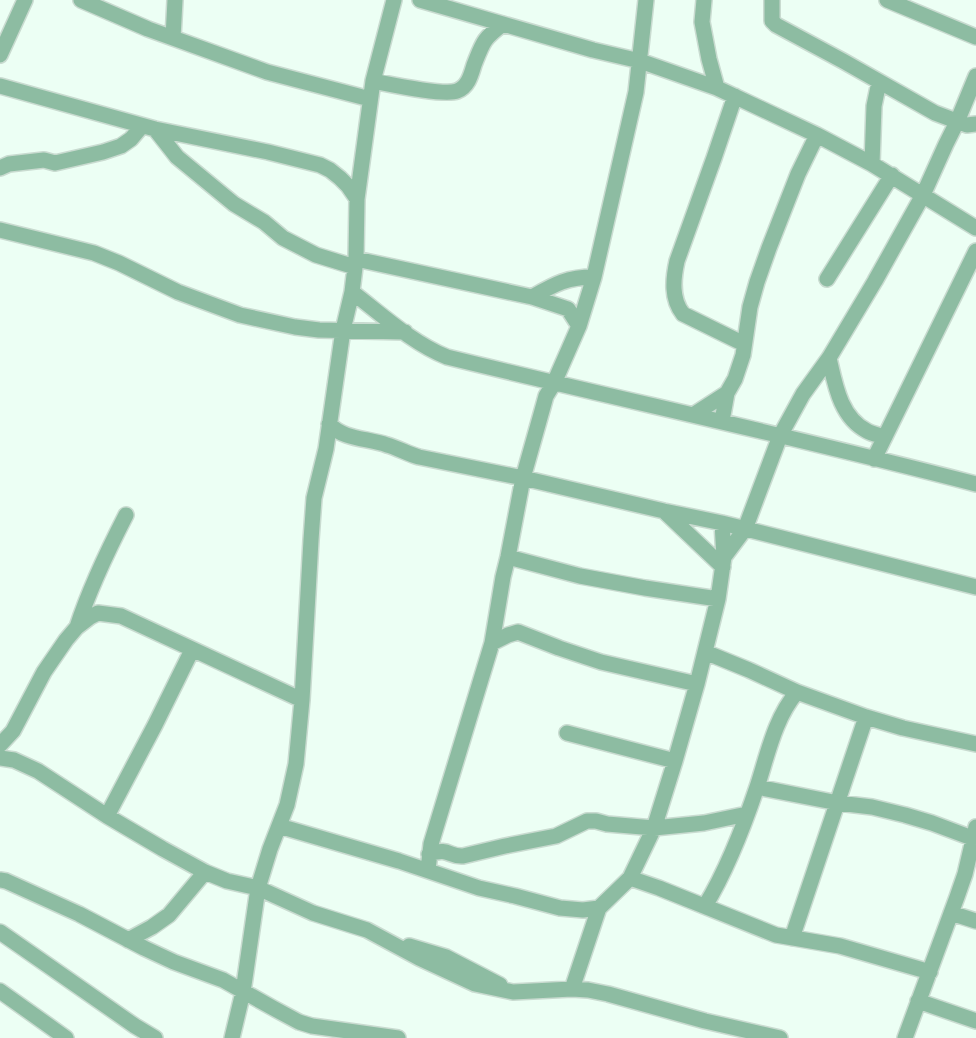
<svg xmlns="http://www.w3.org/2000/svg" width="976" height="1038" viewBox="0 0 976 1038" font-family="Raleway,sans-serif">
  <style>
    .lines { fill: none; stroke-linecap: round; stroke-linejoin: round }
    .minor-casing { stroke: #c9dbd0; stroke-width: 18 }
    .minor { stroke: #8dbca2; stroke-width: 15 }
  </style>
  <rect width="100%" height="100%" fill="#ecfff4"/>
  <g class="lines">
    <defs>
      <path id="minor" d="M81 0 148 29 267 72 370 99
        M420 0 593 50 640 61 717 88 817 135 872 164 976 228
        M704 0 702 22 709 59 717 88
        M772 0V21L776 25 843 61 935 113 967 125 976 124
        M887 0 976 37
        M173 38 175 0
        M0 55 25 0
        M373 81C389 84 444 96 457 91 468 87 471 75 474 65 483 42 483 39 503 24
        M0 86 155 129 268 152 320 165 330 170 340 178 348 186 357 199
        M735 96 714 158 677 261C673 279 671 299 683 314L744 344
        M155 129 177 157 234 204 264 222 283 238 316 255 355 267
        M872 164 874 106 879 82
        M0 168 9 164 44 160 55 163 103 152 121 146 131 139 142 126
        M0 230 94 253 119 263 178 292 240 315 295 327 319 330 405 332
        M356 259 532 297 568 309 579 326
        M827 279 892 175
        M352 292C381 314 412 343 447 357 623 400 800 438 976 484
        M532 297C555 284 567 277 594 277
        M829 358C835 384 840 417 867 431 872 434 879 435 885 437
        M693 415 727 393
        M722 421 727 393 735 379 743 355 750 307 757 282 769 248 798 174 817 135
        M329 424C344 440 368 438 387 445 398 448 408 454 419 457L523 478 664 511 722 523 976 587
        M874 459 976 251
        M664 511 723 567
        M508 557 580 576 645 588 718 599
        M724 557 745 529 780 436 803 394 829 358 875 281 923 195 946 144 957 122 976 76
        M77 627C90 587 107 552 126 515
        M492 643 508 635 518 632 559 648 601 662 697 684
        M705 652 749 670 797 692 866 717 903 728 976 744
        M567 733 675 761
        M0 745 13 731 44 672 66 640 77 627 90 617 98 613 121 616 302 700
        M0 758 14 760 38 771 107 816 163 849 205 872 227 881 258 888 313 913 367 930 419 958 475 984 513 992 572 989 588 990 608 994 705 1021 780 1038
        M757 787 838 803 872 807 905 815 932 823 972 838
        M107 816 155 725 192 650
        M279 826 399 861 479 888 515 896 560 908 583 910 599 908
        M429 854C450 847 448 857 463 856L505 846 556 836 587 821H596L607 824 654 828 704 823 747 814
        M428 870 431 844 492 643 503 577 508 557 523 478 543 407 546 396 554 383 579 326 594 277 636 92 646 0
        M630 878 659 888 776 935 840 946 930 972
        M0 880 6 881 79 914 144 948 174 962 223 980 273 1008 299 1022 312 1026 398 1038
        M705 906C728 868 744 826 758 784 768 753 775 718 797 692
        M951 913 976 921
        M0 932 135 1026 155 1038
        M792 938 866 717
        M128 940 152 927 169 915 205 872
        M409 946 446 957 500 985
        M572 989 599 908 630 878 654 828 675 761 697 684 718 599 724 557 722 523
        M0 991 66 1038
        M918 1001 976 1021
        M232 1038 243 992 258 888 270 849 287 805 296 764 302 700 311 540 314 498 326 449 343 330 352 292 356 259 357 199 373 81 394 0
        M905 1038 957 897 965 874 976 827"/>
    </defs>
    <!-- minor casing -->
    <use href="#minor" class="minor-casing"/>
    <!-- minor -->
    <use href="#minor" class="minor"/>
  </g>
</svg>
